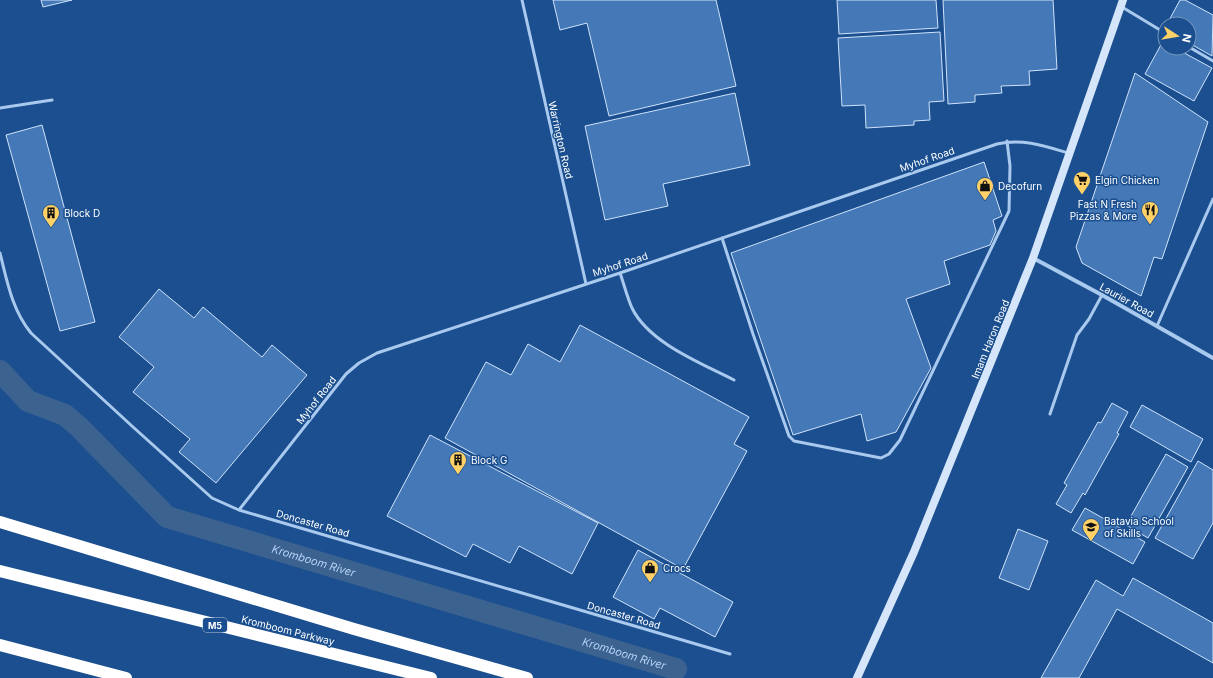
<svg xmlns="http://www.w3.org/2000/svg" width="1213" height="678" viewBox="0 0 1213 678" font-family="Inter,sans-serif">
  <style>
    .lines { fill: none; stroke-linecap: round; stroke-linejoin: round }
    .canal { stroke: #3c6290; stroke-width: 22 }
    .building { fill: #4478b7; stroke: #cfe3fa }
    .lane { stroke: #a9c9ee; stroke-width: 3 }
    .street { stroke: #a9c9ee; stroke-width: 4 }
    .secondary { stroke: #d6e6fa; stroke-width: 8 }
    .highway { stroke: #fff; stroke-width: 12 }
    .labels { text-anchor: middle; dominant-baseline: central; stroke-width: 3; stroke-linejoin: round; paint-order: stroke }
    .shield { fill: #1b4f8f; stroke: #bbcadd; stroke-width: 1 }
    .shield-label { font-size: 9px; font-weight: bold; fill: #fff }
    .street-label { font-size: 10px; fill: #fff; stroke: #1b4f8f }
    .poi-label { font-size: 10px; fill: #fff; stroke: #1b4f8f; text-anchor: start }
    .water-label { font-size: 11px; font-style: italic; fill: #b5d3f5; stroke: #1b4f8f }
  </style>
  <rect width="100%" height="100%" fill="#1b4f8f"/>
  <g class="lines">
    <!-- canal -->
    <path class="canal" id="s1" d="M0 371 28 401 65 415 79 427 167 517 676 669"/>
  </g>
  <!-- building -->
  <path class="building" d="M41 0H72L43 7Z
    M553 0H716L736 86 609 116 587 23 560 30Z
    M837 0H936L938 28 839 34Z
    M943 0H1053L1057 69 1029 71 1030 85 1001 86 1002 93 975 95V102L948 104Z
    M1180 0H1185L1213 15 1212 56 1189 43V24H1167Z
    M940 32 944 101 929 102 930 120 914 121V125L866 128 865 105 842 106 838 38Z
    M1163 41 1165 42V48H1175L1212 68 1194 101 1145 74Z
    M1135 73 1208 122 1162 259 1154 257 1141 296 1082 263 1076 247Z
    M735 93 750 165 663 184 668 206 605 220 585 126Z
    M42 125 95 322 60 331 6 135Z
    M984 162 1002 216 993 220 996 231 990 245 944 261 950 284 906 299 931 368 896 432 867 441 861 414 793 435 731 253Z
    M159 289 194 318 203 307 262 357 272 345 307 375 216 483 179 452 190 439 133 392 154 367 119 337Z
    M580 325 749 417 734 444 747 451 683 569 445 438 486 362 511 375 528 344 560 362Z
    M1112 403 1128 412 1117 433 1119 434 1085 495 1083 493 1071 513 1056 504 1067 485 1064 483 1098 422 1101 423Z
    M1142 405 1203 439 1191 462 1130 427Z
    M430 435 598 523 572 574 519 546 510 563 473 544 466 557 387 516Z
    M1166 454 1188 467 1148 538 1126 525Z
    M1198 461 1213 470V523L1193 559 1155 538Z
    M1085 508 1145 542 1133 564 1072 530Z
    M1018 529 1048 541 1029 590 999 578Z
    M638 550 733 602 715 637 660 608 654 619 613 597Z
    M1133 578 1213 623V663L1117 609 1079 678H1041L1096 580 1123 596Z"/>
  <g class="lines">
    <!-- lane -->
    <path class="lane" d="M522 0 586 284
      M1122 7 1165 33
      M1189 47 1213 61
      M0 108 52 100
      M722 238 753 334 789 436 794 441 881 458 889 454 900 440 1009 211 1010 166 1007 141
      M0 253C7 281 12 310 31 333L133 427 212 498 239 510 730 654
      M620 273C624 284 627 297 632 308 649 343 701 363 734 380
      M1157 326 1213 199
      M1050 414 1077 335 1089 319 1102 295
      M239 510 346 374 359 363 377 353 620 273 997 144C1022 138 1045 146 1068 153"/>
    <!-- street -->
    <path class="street" d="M1033 258 1102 295 1213 358"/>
    <!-- secondary -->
    <path class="secondary" d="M857 678 914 552 1033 258 1123 0"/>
    <!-- highway -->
    <path class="highway" d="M0 522 354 629 527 678
      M0 571 431 678
      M0 645 126 678"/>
  </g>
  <!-- icons -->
  <defs>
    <symbol id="supermarket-pin" viewBox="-11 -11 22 30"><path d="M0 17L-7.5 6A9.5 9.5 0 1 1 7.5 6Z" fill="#ffd166" stroke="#1b4f8f"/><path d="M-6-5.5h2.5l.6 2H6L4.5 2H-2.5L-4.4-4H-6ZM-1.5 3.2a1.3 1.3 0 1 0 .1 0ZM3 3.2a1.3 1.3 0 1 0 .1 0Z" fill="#111"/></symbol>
    <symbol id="shop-pin" viewBox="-11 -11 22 30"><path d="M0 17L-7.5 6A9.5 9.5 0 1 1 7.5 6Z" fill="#ffd166" stroke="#1b4f8f"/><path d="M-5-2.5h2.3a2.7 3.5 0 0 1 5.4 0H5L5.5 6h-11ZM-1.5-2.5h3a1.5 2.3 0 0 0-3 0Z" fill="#111"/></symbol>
    <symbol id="restaurant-pin" viewBox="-11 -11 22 30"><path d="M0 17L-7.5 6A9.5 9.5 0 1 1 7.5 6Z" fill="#ffd166" stroke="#1b4f8f"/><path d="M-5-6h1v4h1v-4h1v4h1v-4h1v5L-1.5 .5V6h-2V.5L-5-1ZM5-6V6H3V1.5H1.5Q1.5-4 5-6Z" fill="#111"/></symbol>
    <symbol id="building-pin" viewBox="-11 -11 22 30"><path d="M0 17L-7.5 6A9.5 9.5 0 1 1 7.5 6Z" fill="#ffd166" stroke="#1b4f8f"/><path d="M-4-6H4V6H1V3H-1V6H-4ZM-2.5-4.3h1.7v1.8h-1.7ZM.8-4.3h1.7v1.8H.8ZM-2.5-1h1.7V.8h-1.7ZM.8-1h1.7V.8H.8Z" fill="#111"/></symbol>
    <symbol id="school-pin" viewBox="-11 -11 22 30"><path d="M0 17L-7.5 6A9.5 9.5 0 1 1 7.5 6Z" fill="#ffd166" stroke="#1b4f8f"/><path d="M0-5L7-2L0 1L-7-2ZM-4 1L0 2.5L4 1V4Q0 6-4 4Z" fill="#111"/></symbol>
  </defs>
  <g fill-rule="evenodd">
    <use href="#supermarket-pin" x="1072" y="170" width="20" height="27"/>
    <use href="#shop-pin" x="975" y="176" width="20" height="27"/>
    <use href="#restaurant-pin" x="1140" y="200" width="20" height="27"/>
    <use href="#building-pin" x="41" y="203" width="20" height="27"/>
    <use href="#building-pin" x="448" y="450" width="20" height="27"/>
    <use href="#school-pin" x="1081" y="517" width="20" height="27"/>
    <use href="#shop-pin" x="640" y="558" width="20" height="27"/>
  </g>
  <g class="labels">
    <!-- shield labels -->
    <rect class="shield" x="203" y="618" width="24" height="14" rx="3"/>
    <g class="shield-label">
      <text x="215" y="625">M5</text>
    </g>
    <!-- street labels -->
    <g class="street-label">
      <text transform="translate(561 140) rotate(77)">Warrington Road</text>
      <text transform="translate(927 159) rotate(-19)">Myhof Road</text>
      <text transform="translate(620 264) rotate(-18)">Myhof Road</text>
      <text transform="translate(1127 300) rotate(29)">Laurier Road</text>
      <text transform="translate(990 339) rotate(-68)">Imam Haron Road</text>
      <text transform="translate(316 400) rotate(-52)">Myhof Road</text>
      <text transform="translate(313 523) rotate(16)">Doncaster Road</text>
      <text transform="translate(624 615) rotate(16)">Doncaster Road</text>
      <text transform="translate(288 630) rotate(14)">Kromboom Parkway</text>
    </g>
    <!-- poi labels -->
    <g class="poi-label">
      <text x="1095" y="180">Elgin Chicken</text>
      <text x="998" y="186">Decofurn</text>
      <text x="1137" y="204" text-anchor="end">Fast N Fresh<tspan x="1137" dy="12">Pizzas &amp; More</tspan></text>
      <text x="64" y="213">Block D</text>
      <text x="471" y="460">Block G</text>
      <text x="1104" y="521">Batavia School<tspan x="1104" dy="12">of Skills</tspan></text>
      <text x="663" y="568">Crocs</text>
    </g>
    <!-- water labels -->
    <g class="water-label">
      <text stroke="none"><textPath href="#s1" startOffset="378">Kromboom River</textPath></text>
      <text stroke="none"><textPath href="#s1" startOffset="702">Kromboom River</textPath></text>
    </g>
  </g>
  <!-- north arrow -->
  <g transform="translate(1177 36) rotate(102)"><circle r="19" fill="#1b4f8f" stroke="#7695bc"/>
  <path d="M0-3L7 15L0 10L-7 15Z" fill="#ffd166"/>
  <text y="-6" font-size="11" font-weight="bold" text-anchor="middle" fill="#ffffff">N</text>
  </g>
</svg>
